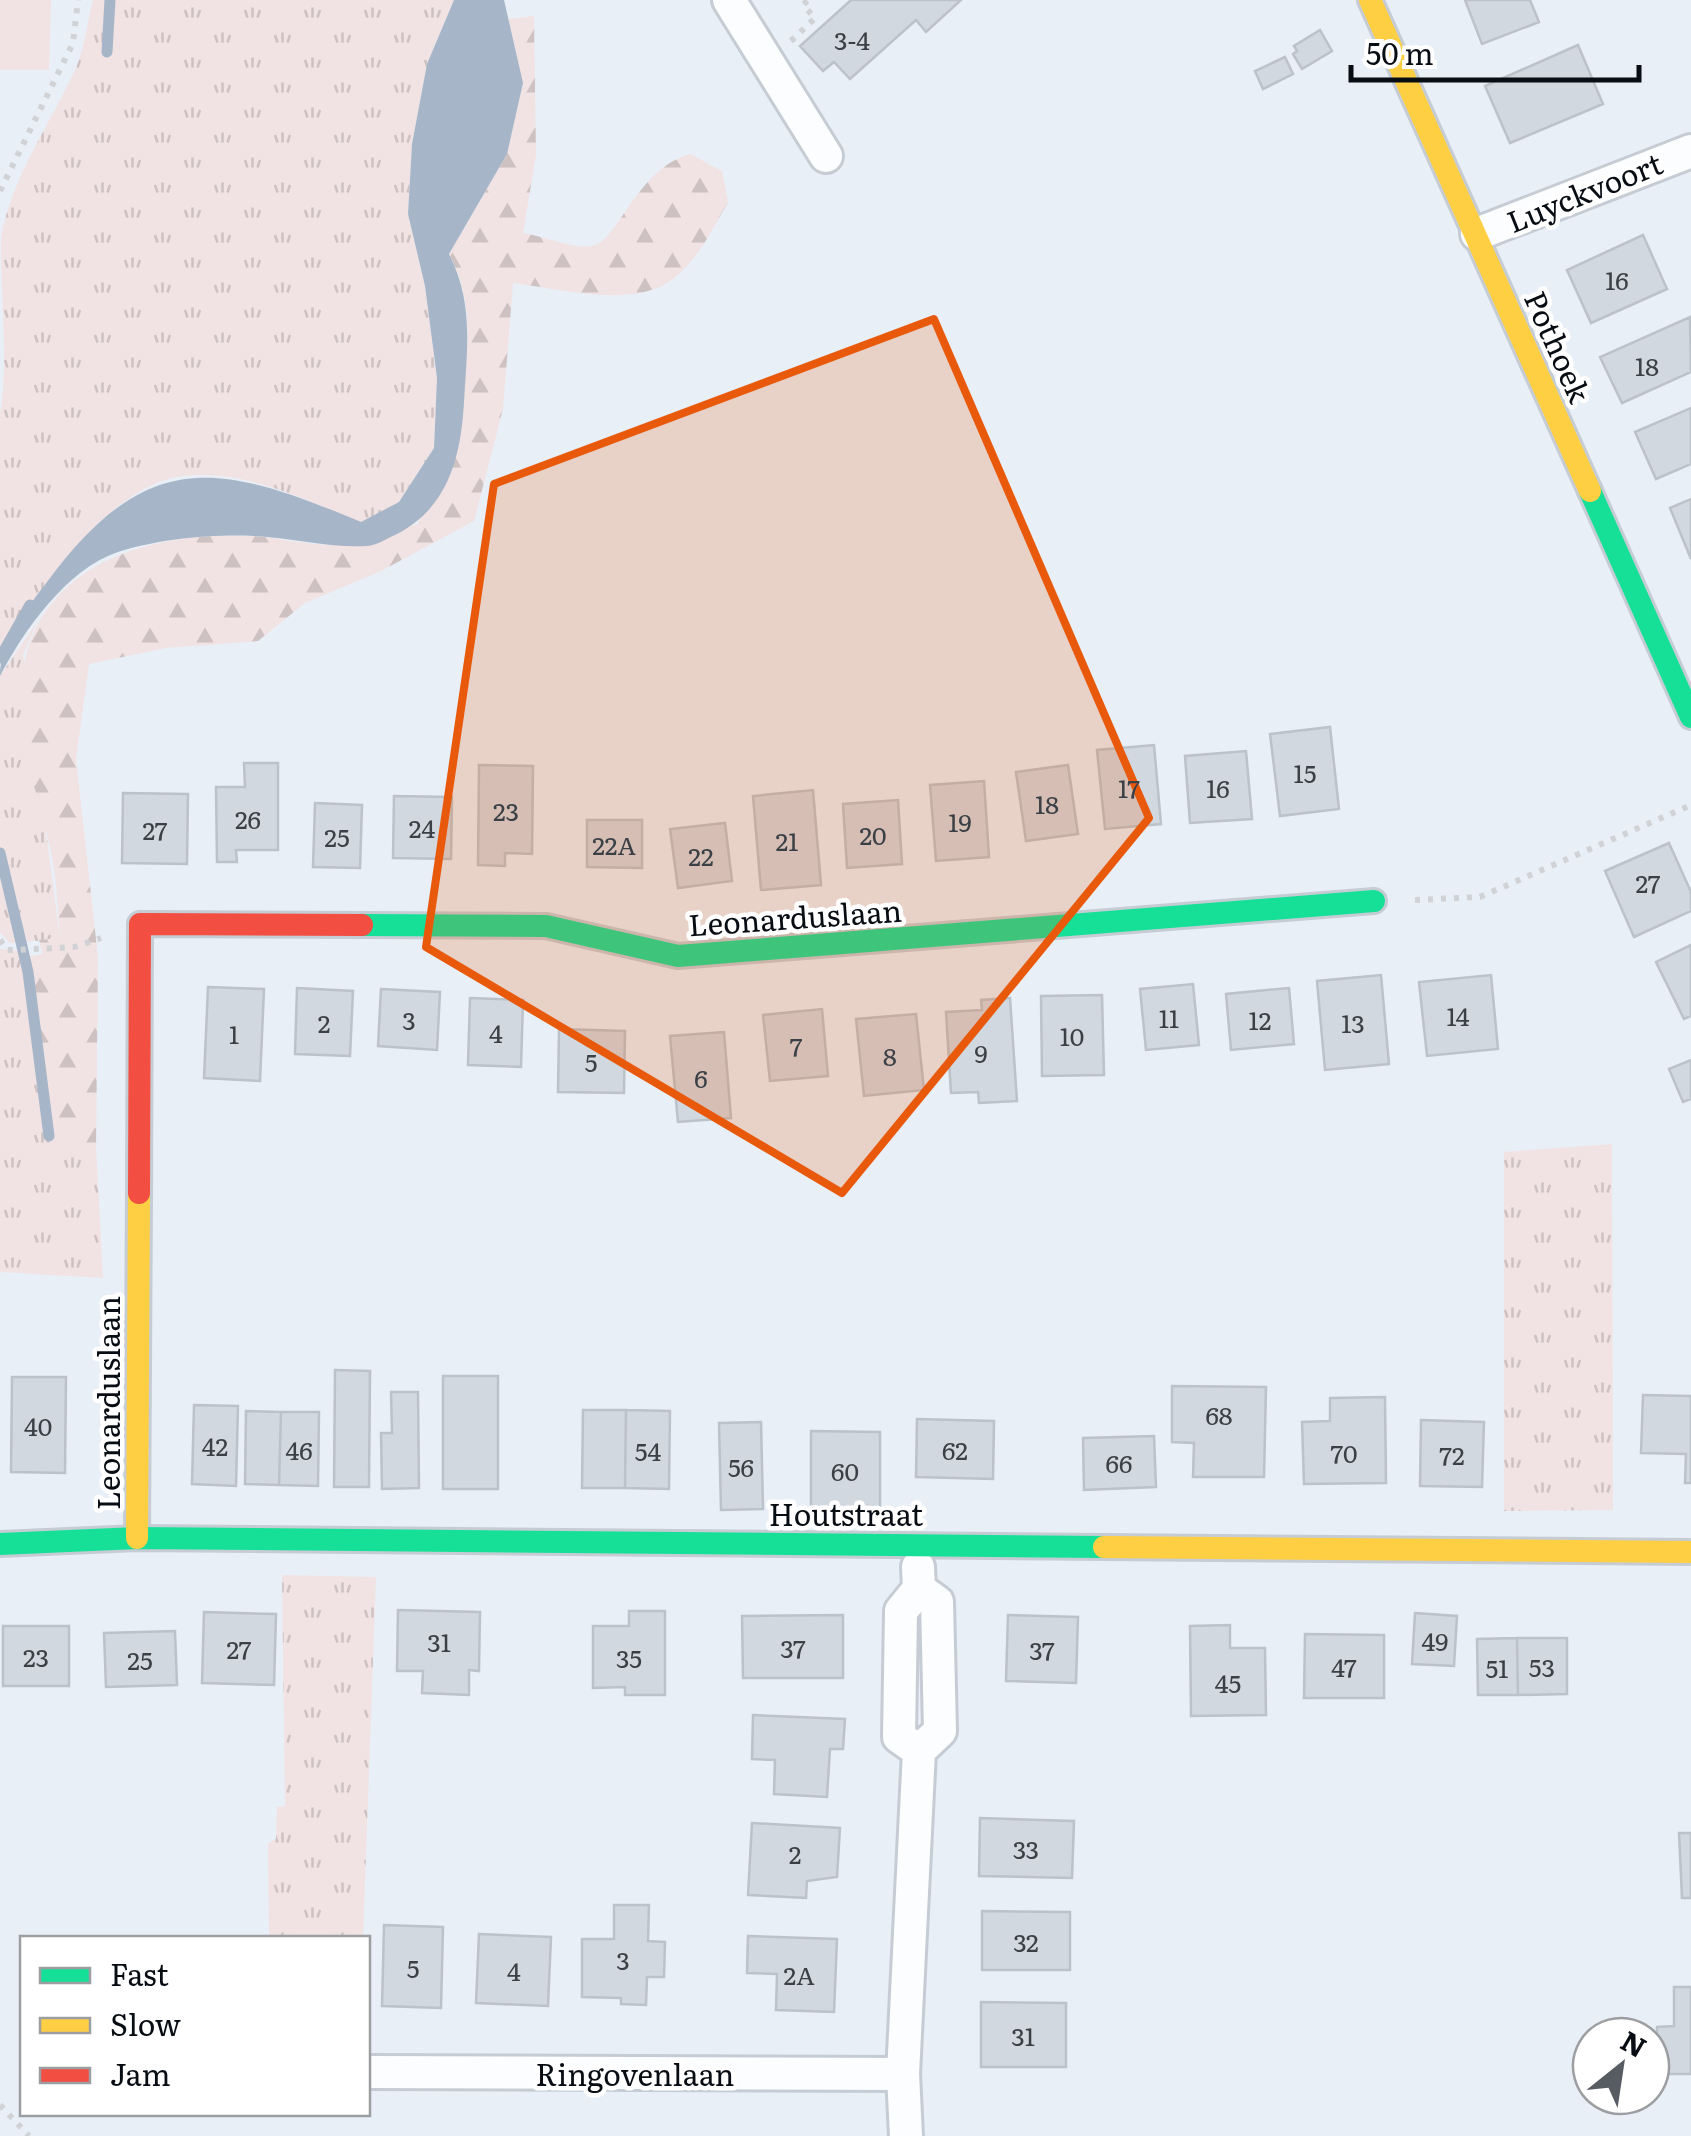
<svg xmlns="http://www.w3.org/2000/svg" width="1691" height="2136" viewBox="0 0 1691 2136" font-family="Literata,serif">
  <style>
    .grass { fill: url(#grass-tufts) }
    .forest { fill: url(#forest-firs) }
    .park { fill: #f1e2e3 }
    .water { fill: #a6b6c8 }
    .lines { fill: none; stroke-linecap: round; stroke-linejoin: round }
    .stream { stroke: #a6b6c8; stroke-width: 11 }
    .building { fill: #d2d8df; stroke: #bcc2c9; stroke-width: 2.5 }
    .street-casing { stroke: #c6ccd3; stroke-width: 38 }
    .fast-casing { stroke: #c6ccd3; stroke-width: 28 }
    .slow-casing { stroke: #c6ccd3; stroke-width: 28 }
    .jam-casing { stroke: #c6ccd3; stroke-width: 28 }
    .path { stroke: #d0d2d5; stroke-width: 6; stroke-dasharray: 5 8; stroke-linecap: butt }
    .street { stroke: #fcfdfe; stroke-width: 32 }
    .fast { stroke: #16e098; stroke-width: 22 }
    .slow { stroke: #ffcf43; stroke-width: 22 }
    .jam { stroke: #f24e42; stroke-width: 22 }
    .marked { fill: #e8590c; fill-opacity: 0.2; stroke: #e8590c; stroke-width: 8; stroke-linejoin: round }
    .labels { text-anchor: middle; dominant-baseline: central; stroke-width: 9; stroke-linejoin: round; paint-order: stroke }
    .number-label { font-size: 25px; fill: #3a4046 }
    .street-label { font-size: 30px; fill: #070d13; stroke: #fff }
  </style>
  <defs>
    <pattern id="grass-tufts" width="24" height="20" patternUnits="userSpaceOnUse" patternTransform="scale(2.5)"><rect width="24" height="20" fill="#f1e2e3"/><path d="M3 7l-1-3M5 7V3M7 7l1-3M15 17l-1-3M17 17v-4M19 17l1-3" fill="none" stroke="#cdc1c2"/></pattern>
    <pattern id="forest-firs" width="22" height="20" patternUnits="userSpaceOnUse" patternTransform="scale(2.5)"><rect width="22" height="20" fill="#f1e2e3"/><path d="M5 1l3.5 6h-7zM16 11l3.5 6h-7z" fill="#cdc1c2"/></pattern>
  </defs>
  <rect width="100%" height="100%" fill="#e9eff6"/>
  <!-- grass -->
  <path class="grass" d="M93 0H454L427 64 412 144 408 214 425 286 437 378 434 448 399 502 361 523C305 499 241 467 177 477 107 489 29 598 0 659V415C9 357 0 296 1 237 13 174 50 125 76 68 85 47 87 22 93 0Z
    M37 622 23 655 60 939 10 943 0 932V676Z
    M0 949 15 950 24 957 49 1135 96 1148 103 1278 0 1272Z
    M1612 1144 1613 1510 1504 1511V1152Z
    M282 1575 376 1577 363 1938H269L268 1843 276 1839 277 1807 285 1806Z"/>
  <!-- forest -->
  <path class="forest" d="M534 16 536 155 523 233C542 236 573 249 592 246 618 242 636 169 690 154L722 171 728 202C714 226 701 254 680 273 641 312 562 289 513 283L503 409 474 521 381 571 305 603 258 641 166 648 89 664 76 759 98 957 96 1148 49 1136 24 957 43 954 39 940 60 938C58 913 57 887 53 862 44 809 20 754 21 699 21 569 142 530 254 536 279 538 304 544 330 545 357 546 391 531 418 524 444 439 495 339 449 254L507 154 523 83 508 19Z"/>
  <!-- park -->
  <path class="park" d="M0 0H51L49 70H0Z"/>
  <!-- water -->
  <path class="water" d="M454 0H504L523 83 507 154 449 254C474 303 467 349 464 402 461 457 448 509 395 535 386 539 377 545 367 546 329 548 292 538 254 536 213 534 158 539 118 552 67 569 24 630 0 676 0 640 26 610 47 582 148 445 220 463 361 522L399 502 434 448 437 378 425 286 408 214 412 144 427 64Z"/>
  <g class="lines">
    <!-- stream -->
    <path class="stream" d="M107 52 110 0
      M0 658 30 605
      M0 853 28 972 49 1136"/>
  </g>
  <!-- building -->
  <path class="building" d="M851 0H961L926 32 916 20 850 79 834 62 823 71 800 46Z
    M1465 0H1530L1539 22 1482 44Z
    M1320 30 1332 51 1302 69 1293 54 1297 51 1294 46Z
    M1578 45 1603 104 1510 143 1485 86Z
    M1285 57 1293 74 1263 89 1255 71Z
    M1643 235 1667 289 1591 323 1567 270Z
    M1690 317 1691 372 1622 403 1600 357Z
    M1691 408V464L1656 479 1635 432Z
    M1691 499V559L1670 508Z
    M1330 727 1339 809 1280 816 1270 734Z
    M1154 745 1161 824 1105 829 1097 750Z
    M1246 751 1252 819 1190 823 1185 756Z
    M244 763H278V850H236L237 862H217L216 787H245Z
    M479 765 533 766 532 854 505 853V866L478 865Z
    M1068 765 1078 834 1026 841 1016 772Z
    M984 781 989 857 936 861 930 785Z
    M813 790 821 885 761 890 753 796Z
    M123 793 188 794 187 864 122 863Z
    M394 796 452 797 451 859 393 858Z
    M898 800 902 864 847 868 843 804Z
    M315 803 362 805 360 868 313 867Z
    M587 820H642V868L587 867Z
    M725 823 732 881 678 888 670 829Z
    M1669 843 1691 892V911L1634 937 1605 871Z
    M1691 945V1016L1684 1019 1656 962Z
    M1381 975 1389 1064 1325 1070 1317 981Z
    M1491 975 1498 1049 1427 1056 1419 982Z
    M1193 984 1199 1045 1146 1050 1140 989Z
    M208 987 264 989 260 1081 204 1078Z
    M297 988 353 991 350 1056 295 1054Z
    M1289 988 1294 1044 1231 1050 1226 994Z
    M381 989 440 992 437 1050 378 1046Z
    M1102 995 1104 1075 1042 1076 1041 996Z
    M470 998 523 1000 521 1067 468 1065Z
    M1010 998 1017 1101 979 1103 978 1092 951 1093 946 1012 982 1010 981 1000Z
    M822 1009 828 1076 770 1081 763 1015Z
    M916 1014 924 1090 864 1096 856 1019Z
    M559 1029 625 1031 624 1093 558 1092Z
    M724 1032 731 1118 678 1122 670 1036Z
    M1691 1060V1099L1683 1102 1669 1069Z
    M335 1370 370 1371 369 1487H334Z
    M443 1376H498V1489H443Z
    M12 1377H66L65 1473 11 1472Z
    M1172 1386 1266 1387 1264 1477H1193L1194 1443 1172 1442Z
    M391 1392H418L419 1488 382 1489 381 1433H392Z
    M1643 1395 1691 1396V1483H1685L1686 1454 1641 1453Z
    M1385 1397 1386 1483 1304 1484 1302 1422 1330 1421V1398Z
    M194 1405 238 1406 236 1486 192 1484Z
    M583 1410H626L625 1488H582Z
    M626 1410 670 1411 669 1489 625 1488Z
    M246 1411 281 1412 279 1485 245 1484Z
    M281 1412H319L318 1486 279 1485Z
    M917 1419 994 1421 993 1479 916 1477Z
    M1421 1420 1484 1422 1482 1487 1420 1486Z
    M761 1422 763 1509 721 1510 719 1423Z
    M811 1431 880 1432V1509H811Z
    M1154 1436 1156 1487 1084 1490 1083 1438Z
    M398 1610 480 1612 479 1671 469 1670V1695L422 1693 423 1671H397Z
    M629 1611H665V1695H625V1687L593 1688V1626H629Z
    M204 1612 276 1614 274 1685 202 1683Z
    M1415 1613 1457 1616 1454 1666 1412 1664Z
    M843 1615V1678H743L742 1616Z
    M1008 1615 1078 1617 1076 1683 1006 1681Z
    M1230 1625V1648H1265L1266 1715 1191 1716 1190 1626Z
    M3 1626H69V1686H3Z
    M175 1631 177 1685 106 1687 104 1633Z
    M1305 1634 1384 1635V1698H1304Z
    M1517 1638 1518 1695H1478L1477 1639Z
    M1517 1638H1567V1694L1518 1695Z
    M753 1715 845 1719 843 1749H830L827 1797 774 1794 775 1760 752 1759Z
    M980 1818 1074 1821 1072 1878 979 1876Z
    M752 1823 840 1828 837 1877 807 1881 806 1898 748 1895Z
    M1679 1833H1691V1898H1682Z
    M614 1905H649L648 1941 665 1942 664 1977H647L646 2005 621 2004V1998L582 1997V1939H614Z
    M982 1911 1070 1912V1970H982Z
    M384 1925 443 1927 441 2008 382 2006Z
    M479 1934 551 1937 548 2006 476 2003Z
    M748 1936 837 1939 834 2012 776 2010 777 1974 747 1973Z
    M1674 1987H1691V2074H1657V2027L1674 2026Z
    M981 2002 1066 2003V2067H981Z"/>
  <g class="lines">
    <defs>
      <path id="street" d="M729 0 826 156
        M1477 234 1691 151
        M918 1567 919 1589 901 1611 899 1737 919 1751
        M368 2072 903 2074
        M906 2136 903 2074 919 1751 940 1731 937 1602 919 1589"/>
      <path id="fast" d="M1590 491 1691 717
        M362 925 546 926 678 956 1374 901
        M0 1544 137 1538 1104 1547"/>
      <path id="slow" d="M1370 0 1590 491
        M137 1538 139 1193
        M1104 1547 1691 1552"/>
      <path id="jam" d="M139 1193 140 924 362 925"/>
    </defs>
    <!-- street casing -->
    <use href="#street" class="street-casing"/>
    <!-- fast casing -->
    <use href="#fast" class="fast-casing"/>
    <!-- slow casing -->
    <use href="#slow" class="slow-casing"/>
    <!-- jam casing -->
    <use href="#jam" class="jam-casing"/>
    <!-- path -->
    <path class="path" d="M791 41 815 18 803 5 808 0
      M0 191 73 43 78 0
      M1415 900 1480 897 1691 805
      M0 940 7 950H15L75 947 101 938
      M0 2105 29 2136"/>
    <!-- street -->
    <use href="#street" class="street"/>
    <!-- fast -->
    <use href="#fast" class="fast"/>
    <!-- slow -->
    <use href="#slow" class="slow"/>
    <!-- jam -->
    <use href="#jam" class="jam"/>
  </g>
  <!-- marked area -->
  <path class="marked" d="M934 319 1149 818 842 1193 426 947 494 484Z"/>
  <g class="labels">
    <!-- number labels -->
    <g class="number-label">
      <text x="852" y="39">3-4</text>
      <text x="1617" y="279">16</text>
      <text x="1647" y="365">18</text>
      <text x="1305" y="772">15</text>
      <text x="1129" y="787">17</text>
      <text x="1218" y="787">16</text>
      <text x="1047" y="803">18</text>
      <text x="506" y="810">23</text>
      <text x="248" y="818">26</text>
      <text x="960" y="821">19</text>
      <text x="422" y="827">24</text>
      <text x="155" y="829">27</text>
      <text x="873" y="834">20</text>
      <text x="337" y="836">25</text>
      <text x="787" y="840">21</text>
      <text x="614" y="844">22A</text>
      <text x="701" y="855">22</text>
      <text x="1648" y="882">27</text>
      <text x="1458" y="1015">14</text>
      <text x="1169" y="1017">11</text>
      <text x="409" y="1019">3</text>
      <text x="1260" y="1019">12</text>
      <text x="324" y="1022">2</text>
      <text x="1353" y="1022">13</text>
      <text x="496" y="1032">4</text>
      <text x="234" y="1033">1</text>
      <text x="1072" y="1035">10</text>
      <text x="796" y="1045">7</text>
      <text x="981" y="1052">9</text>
      <text x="890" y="1055">8</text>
      <text x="591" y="1061">5</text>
      <text x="701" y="1077">6</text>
      <text x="1219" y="1414">68</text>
      <text x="38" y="1425">40</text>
      <text x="215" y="1445">42</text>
      <text x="299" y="1449">46</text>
      <text x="955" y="1449">62</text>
      <text x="648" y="1450">54</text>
      <text x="1344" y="1452">70</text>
      <text x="1452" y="1454">72</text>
      <text x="1119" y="1462">66</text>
      <text x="741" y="1466">56</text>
      <text x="845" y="1470">60</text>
      <text x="1435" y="1640">49</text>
      <text x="439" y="1641">31</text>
      <text x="793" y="1647">37</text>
      <text x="239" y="1648">27</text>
      <text x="1042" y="1649">37</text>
      <text x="36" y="1656">23</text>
      <text x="629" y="1657">35</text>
      <text x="140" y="1659">25</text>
      <text x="1344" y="1666">47</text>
      <text x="1542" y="1666">53</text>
      <text x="1497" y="1667">51</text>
      <text x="1228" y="1682">45</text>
      <text x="1026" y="1848">33</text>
      <text x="795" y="1853">2</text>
      <text x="1026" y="1941">32</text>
      <text x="623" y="1959">3</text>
      <text x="413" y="1967">5</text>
      <text x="514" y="1970">4</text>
      <text x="799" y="1974">2A</text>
      <text x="1023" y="2035">31</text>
    </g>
    <!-- street labels -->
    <g class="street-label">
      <text transform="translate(1584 191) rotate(-22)">Luyckvoort</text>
      <text transform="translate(1559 346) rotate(66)">Pothoek</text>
      <text transform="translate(795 916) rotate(-4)">Leonarduslaan</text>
      <text transform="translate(107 1403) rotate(-90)">Leonarduslaan</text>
      <text x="846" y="1513">Houtstraat</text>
      <text x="635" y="2073">Ringovenlaan</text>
    </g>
  </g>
  <!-- legend -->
  <rect x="20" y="1936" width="350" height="180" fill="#ffffff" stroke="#9c9ea1" stroke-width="2.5"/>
  <rect x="40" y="1968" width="50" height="15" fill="#16e098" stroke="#9c9ea1" stroke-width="2.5"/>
  <text x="110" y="1986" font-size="30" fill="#070d13">Fast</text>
  <rect x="40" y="2018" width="50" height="15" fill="#ffcf43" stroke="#9c9ea1" stroke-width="2.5"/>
  <text x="110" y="2036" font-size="30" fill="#070d13">Slow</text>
  <rect x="40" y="2068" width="50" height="15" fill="#f24e42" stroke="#9c9ea1" stroke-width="2.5"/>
  <text x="110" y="2086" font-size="30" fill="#070d13">Jam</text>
  <!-- north arrow -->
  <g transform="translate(1621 2066) rotate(30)"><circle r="48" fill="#ffffff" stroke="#9c9ea1" stroke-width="2.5"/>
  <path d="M0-8L18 38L0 25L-18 38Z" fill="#565c62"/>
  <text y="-15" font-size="28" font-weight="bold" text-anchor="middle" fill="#070d13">N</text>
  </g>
  <!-- scale -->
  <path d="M1351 65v15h288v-15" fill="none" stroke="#070d13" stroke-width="5"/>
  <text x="1366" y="65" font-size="30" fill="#070d13" stroke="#ffffff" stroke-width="8" paint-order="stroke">50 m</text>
</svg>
